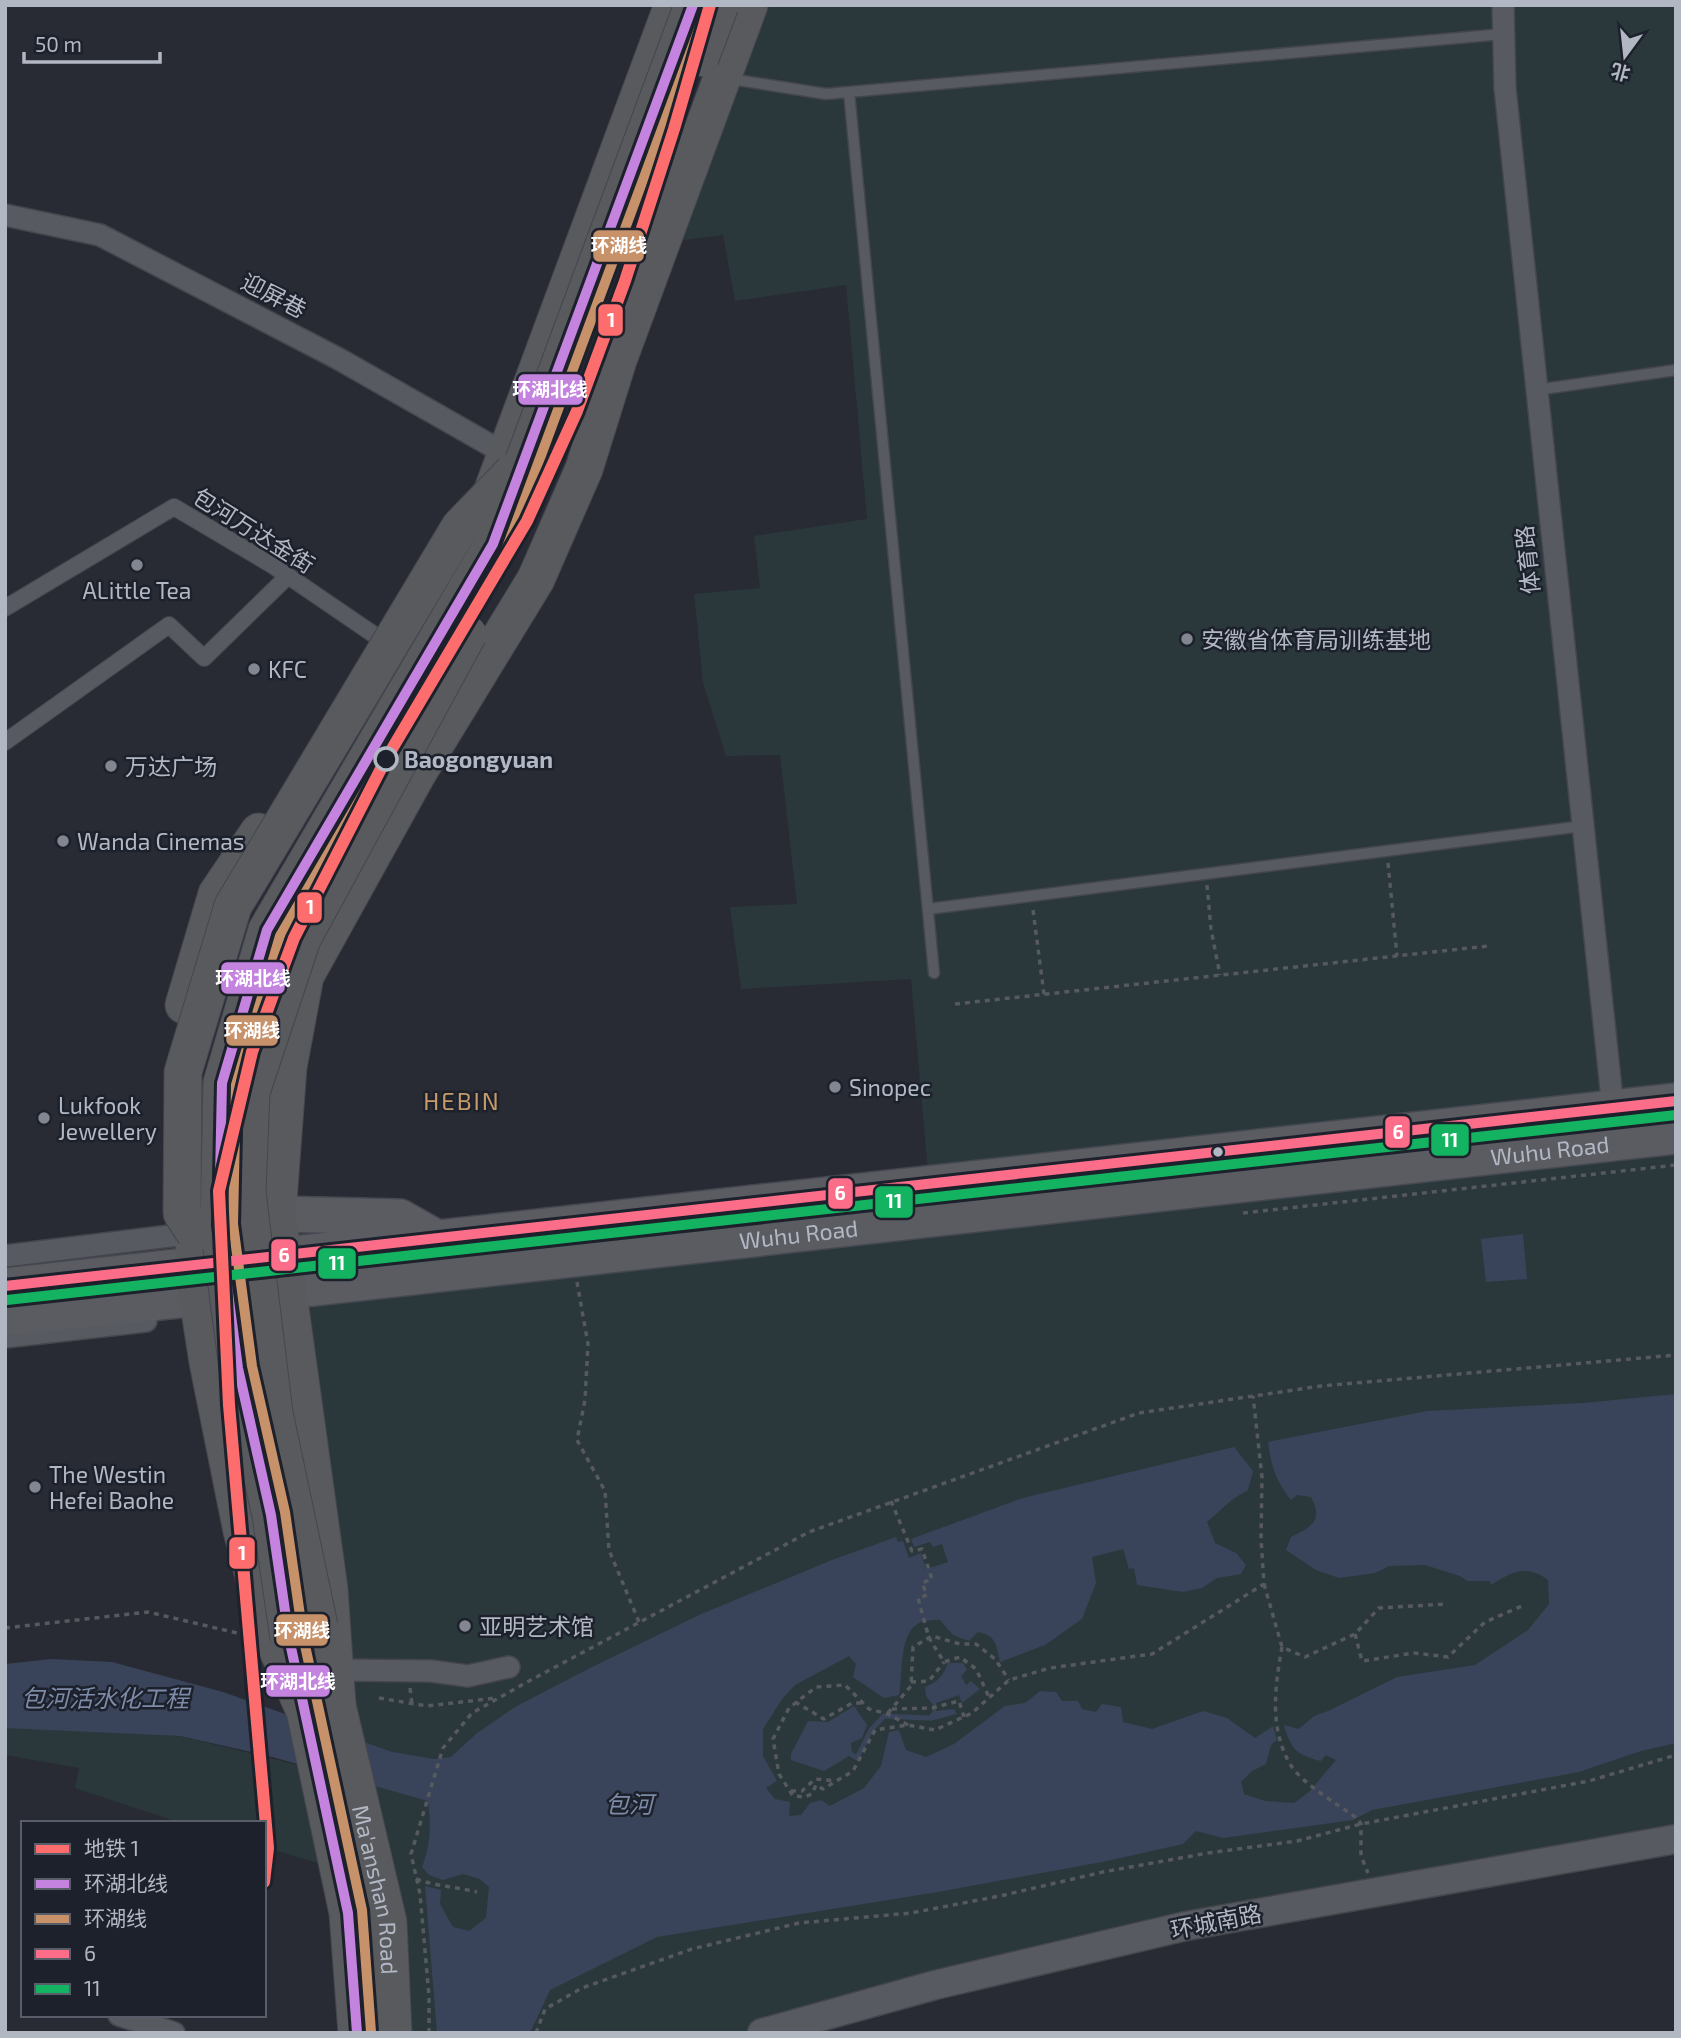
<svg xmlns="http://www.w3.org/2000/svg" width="1681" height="2038" viewBox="0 0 1681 2038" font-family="'Exo 2','Noto Sans SC',sans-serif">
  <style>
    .green { fill: #2a383b }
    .water { fill: #39445a }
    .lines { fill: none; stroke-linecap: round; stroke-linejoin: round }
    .stream { stroke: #39445a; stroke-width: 5 }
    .service-casing { stroke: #44464c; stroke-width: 13 }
    .pedestrian-casing { stroke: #44464c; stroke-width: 18 }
    .minor-casing { stroke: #44464c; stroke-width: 24 }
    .tertiary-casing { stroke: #44464c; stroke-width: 31 }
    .primary-casing { stroke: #454850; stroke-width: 38 }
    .trunk-casing { stroke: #44474f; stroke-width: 39 }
    .path { stroke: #56595e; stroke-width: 3.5; stroke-dasharray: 5 5; stroke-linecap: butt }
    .service { stroke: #575a61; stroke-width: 10 }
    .pedestrian { stroke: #575a61; stroke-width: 16 }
    .minor { stroke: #575a61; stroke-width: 21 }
    .tertiary { stroke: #575a61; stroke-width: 28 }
    .primary { stroke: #5a5c62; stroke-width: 35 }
    .trunk { stroke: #585a5e; stroke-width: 37 }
    .trunk-bridge-casing { stroke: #44474f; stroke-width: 39; stroke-linecap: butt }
    .trunk-bridge { stroke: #585a5e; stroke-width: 37 }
    .bus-1-casing { stroke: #1c212c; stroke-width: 16 }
    .bus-2-casing { stroke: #1c212c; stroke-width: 16 }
    .bus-3-casing { stroke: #1c212c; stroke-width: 16 }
    .bus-4-casing { stroke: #1c212c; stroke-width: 16 }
    .bus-1 { stroke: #c483df; stroke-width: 10 }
    .bus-2 { stroke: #c7916a; stroke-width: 10 }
    .bus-3 { stroke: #fb6d88; stroke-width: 10 }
    .bus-4 { stroke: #13b361; stroke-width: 10 }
    .metro-1-casing { stroke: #1c212c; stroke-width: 18 }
    .metro-1 { stroke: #fe6d6d; stroke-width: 12 }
    .poi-dot { fill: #828691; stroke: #1c212c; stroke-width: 2.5 }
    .stop-dot { fill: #1c212c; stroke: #b2b7c4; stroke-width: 3.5 }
    .bus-dot { fill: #b2b7c4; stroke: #1c212c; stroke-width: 2.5 }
    .labels { text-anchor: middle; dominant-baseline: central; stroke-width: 5; stroke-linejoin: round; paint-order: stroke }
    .street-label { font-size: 23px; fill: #b2b7c4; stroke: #1c212c }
    .poi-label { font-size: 23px; fill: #b2b7c4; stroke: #1c212c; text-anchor: start }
    .stop-label { font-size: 23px; font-weight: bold; fill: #b2b7c4; stroke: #1c212c; text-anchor: start }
    .neighbourhood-label { font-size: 24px; letter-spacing: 2px; fill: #c79b69; stroke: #1c212c }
    .water-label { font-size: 24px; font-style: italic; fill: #7d8ba9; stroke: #1c212c }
    .line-badge { stroke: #1c212c; stroke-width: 2.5 }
    .badge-label { font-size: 19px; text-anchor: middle; font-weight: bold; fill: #fff }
  </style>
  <rect width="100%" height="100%" fill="#282b33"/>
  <!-- green -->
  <path class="green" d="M749 5H1676V1101L929 1184 911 979 741 989 730 907 797 904 780 755 726 756 703 683 694 594 760 588 754 536 867 519 846 285 735 301 723 235 661 243Z
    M1676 1136V1839L1238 1922 772 2033H393L287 1291Z
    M23 1727 180 1736 317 1770 338 1869 264 1847V1823H181L75 1788 79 1768 5 1755V1728Z"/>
  <!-- water -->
  <path class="water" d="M1523 1234 1527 1279 1486 1282 1481 1239Z
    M1676 1394V1743L1641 1751 1579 1772 1372 1810 1353 1820 1223 1838 1196 1831 1183 1844 1102 1862 938 1892 657 1937 550 1990 530 2033H437L425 1886 441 1890 440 1904 453 1927 469 1931 486 1918 489 1887 480 1879 463 1874 443 1880 429 1875 422 1867C431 1844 431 1825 428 1801L269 1756 180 1736 5 1728V1664L51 1659 112 1662 223 1692 392 1752 434 1759 451 1757 477 1733 515 1707 590 1668 699 1615 832 1560 896 1537 898 1542 903 1541 909 1558 921 1553 926 1569 948 1562 942 1544 933 1547 930 1542 914 1547 911 1539 1023 1498 1234 1447 1253 1471 1248 1490 1233 1499 1207 1522 1215 1543 1236 1553 1246 1565 1241 1574 1217 1578 1202 1588 1183 1592 1137 1585 1134 1568 1129 1569 1123 1549 1092 1557 1096 1583 1082 1619 1045 1645 1000 1662C997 1646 996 1635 978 1632L969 1641 953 1635 940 1620C934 1620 925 1620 919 1623 898 1634 903 1676 899 1695L884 1698 853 1677 856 1664 849 1656 795 1685 782 1699 763 1729V1756L777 1781 766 1788 775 1799 790 1802 789 1816 801 1815 810 1803 821 1800 830 1806 864 1788 881 1766 889 1732 899 1730 906 1750 926 1757 954 1744 1005 1706 1025 1703 1040 1691 1056 1692 1062 1701H1078L1082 1709 1096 1712 1102 1704 1121 1707 1123 1722 1152 1729 1203 1711 1227 1718 1255 1738 1273 1726 1277 1740 1271 1745 1266 1764 1252 1771 1241 1782 1244 1794 1265 1801 1294 1803 1309 1792 1336 1760 1326 1755 1321 1761C1297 1755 1291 1750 1284 1725L1299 1729 1314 1716 1328 1711 1397 1677 1475 1665 1528 1630 1549 1604 1548 1580C1526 1564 1512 1572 1491 1585L1490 1581H1467L1460 1576 1425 1565 1389 1566 1375 1573 1339 1578 1316 1570 1286 1550 1291 1537C1311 1527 1324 1521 1311 1497L1297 1495 1291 1500C1276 1481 1271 1466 1268 1442L1427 1411 1583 1403Z
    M948 1663H963L967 1670 961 1676 966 1685 971 1681 980 1689 962 1703 959 1695 936 1703V1711L954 1709 957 1714 930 1721 927 1718 933 1711V1705L926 1696 925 1687C938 1682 943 1676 948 1663Z
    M854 1706 867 1725 862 1738 851 1743 852 1752 849 1756 824 1771 791 1760V1754L808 1721 828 1722Z"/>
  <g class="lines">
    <!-- stream -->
    <path class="stream" d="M851 1754 857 1758 871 1730 884 1716 927 1718"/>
    <defs>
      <path id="service" d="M737 80 826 94 1503 34
        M849 92 934 973
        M1536 390 1676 370
        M928 909 1583 826"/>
      <path id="pedestrian" d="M5 608 174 507 272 565 392 647
        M5 742 169 625 204 658 288 576"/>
      <path id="minor" d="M1503 5 1505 88 1613 1108
        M5 215 100 235 339 359 506 454
        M5 1256 195 1233
        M5 1337 146 1321
        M335 1670 431 1671 468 1676 509 1667
        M119 2015 174 2033"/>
      <path id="tertiary" d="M762 2033 935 1985 1186 1926 1676 1839"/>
      <g id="primary">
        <path d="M277 1214 400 1217 439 1239"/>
        <path d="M5 1286 1676 1101"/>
        <path id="s1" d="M5 1318 198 1298 287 1291 1676 1136"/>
      </g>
      <g id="trunk">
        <path d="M488 503 673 5"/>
        <path d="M184 1005 217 894 259 832"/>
        <path d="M195 1202 194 1264 198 1298 208 1362 242 1531 268 1628 305 1711"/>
        <path id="s2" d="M331 1680 388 1922 393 2033"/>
        <path d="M300 1687 348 1913 357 2033"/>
        <path d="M337 1704 329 1589 277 1214 288 1067 305 976 417 774 536 579 584 469 618 360 749 5"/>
      </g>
    </defs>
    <!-- service casing -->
    <use href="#service" class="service-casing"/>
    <!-- pedestrian casing -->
    <use href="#pedestrian" class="pedestrian-casing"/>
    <!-- minor casing -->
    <use href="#minor" class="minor-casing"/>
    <!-- tertiary casing -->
    <use href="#tertiary" class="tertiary-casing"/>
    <!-- primary casing -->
    <use href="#primary" class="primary-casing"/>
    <!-- trunk casing -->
    <use href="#trunk" class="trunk-casing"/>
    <!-- path -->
    <path class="path" d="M1388 863 1397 956
      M1207 885 1211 929 1220 975
      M1033 910 1044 994
      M955 1004 1488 946
      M1243 1213 1676 1165
      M577 1282 588 1344 585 1400 577 1440 605 1491 609 1550 639 1622
      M891 1501 912 1551 922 1549 932 1579 922 1583 927 1595 918 1598 929 1638 944 1662 960 1657 976 1669 989 1697
      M1264 1584 1282 1647 1305 1657 1355 1634 1379 1608 1446 1604
      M5 1628 148 1612 241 1634
      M1355 1634 1362 1661 1414 1653 1448 1657 1485 1622 1522 1606
      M1282 1647C1275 1686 1269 1728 1290 1764 1302 1784 1339 1805 1358 1819L1361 1824V1856L1368 1873
      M911 1682 929 1681 944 1662
      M410 1688 412 1704
      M379 1698 427 1706 496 1698
      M795 1702 824 1719 852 1703H864
      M892 1709 932 1708 959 1701 964 1717
      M888 1713 911 1686 913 1647 932 1636 960 1644H976L995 1659 1009 1680
      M908 1725 888 1714 869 1709 845 1685 816 1687 789 1708 773 1739 779 1774 793 1796 804 1797 812 1794 816 1785 823 1789 853 1771 875 1730 908 1725 935 1730 972 1713 1009 1680 1050 1668 1152 1654 1264 1584 1261 1539 1262 1477 1253 1396
      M791 1791H802L815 1779 836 1781
      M416 1879C436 1886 456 1887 477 1892
      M429 2033V1996L420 1894 411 1854 443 1748 472 1713 529 1681 809 1532 1139 1413 1321 1386 1676 1355
      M536 2033 545 2009 582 1988 692 1949 799 1923 911 1913 1000 1896 1103 1872 1208 1853 1297 1841 1361 1824 1589 1781 1676 1755"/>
    <!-- service -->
    <use href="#service" class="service"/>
    <!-- pedestrian -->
    <use href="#pedestrian" class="pedestrian"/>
    <!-- minor -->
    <use href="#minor" class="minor"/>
    <!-- tertiary -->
    <use href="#tertiary" class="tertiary"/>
    <!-- primary -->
    <use href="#primary" class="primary"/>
    <!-- trunk -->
    <use href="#trunk" class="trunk"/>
    <defs>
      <path id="trunk-bridge" d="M700 58 720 5
        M195 1233 182 1213 183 1072 233 906 460 527 513 472
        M319 1626 274 1413 247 1192 251 1092 302 939 468 634
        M289 1638 271 1515 238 1368 219 1225 222 1083 267 930 493 544 693 5"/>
    </defs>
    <!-- trunk-bridge casing -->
    <use href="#trunk-bridge" class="trunk-bridge-casing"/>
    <!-- trunk-bridge -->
    <use href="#trunk-bridge" class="trunk-bridge"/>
    <defs>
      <path id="bus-1" d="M357 2033 348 1913 289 1638 271 1515 238 1368 219 1225 222 1083 267 930 493 544 693 5"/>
      <path id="bus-2" d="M371 2032 362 1910 303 1636 285 1512 252 1366 233 1224 236 1085 280 936 506 550 706 10"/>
      <path id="bus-3" d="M5 1286 1676 1101"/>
      <path id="bus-4" d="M7 1300 1676 1115"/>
    </defs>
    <!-- bus-1 casing -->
    <use href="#bus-1" class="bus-1-casing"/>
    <!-- bus-2 casing -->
    <use href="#bus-2" class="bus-2-casing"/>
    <!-- bus-3 casing -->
    <use href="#bus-3" class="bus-3-casing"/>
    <!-- bus-4 casing -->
    <use href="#bus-4" class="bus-4-casing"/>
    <!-- bus-1 -->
    <use href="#bus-1" class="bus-1"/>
    <!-- bus-2 -->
    <use href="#bus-2" class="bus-2"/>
    <!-- bus-3 -->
    <use href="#bus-3" class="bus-3"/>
    <!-- bus-4 -->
    <use href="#bus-4" class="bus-4"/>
    <defs>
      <path id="metro-1" d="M264 1882 268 1848 229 1405 219 1191 252 1052 294 938 386 759 527 521 577 411 625 281 674 129 710 5"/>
    </defs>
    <!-- metro-1 casing -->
    <use href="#metro-1" class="metro-1-casing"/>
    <!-- metro-1 -->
    <use href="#metro-1" class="metro-1"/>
  </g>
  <!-- markers -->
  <g class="poi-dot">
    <circle cx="137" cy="565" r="7"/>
    <circle cx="1187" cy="639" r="7"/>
    <circle cx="254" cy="669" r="7"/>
    <circle cx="111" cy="766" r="7"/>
    <circle cx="63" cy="841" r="7"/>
    <circle cx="835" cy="1087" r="7"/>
    <circle cx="44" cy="1118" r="7"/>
    <circle cx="35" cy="1487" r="7"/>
    <circle cx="465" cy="1626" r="7"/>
  </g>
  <circle class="stop-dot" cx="386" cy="759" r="11"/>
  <circle class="bus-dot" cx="1218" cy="1152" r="6"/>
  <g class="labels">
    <!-- street labels -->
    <g class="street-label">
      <text transform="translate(274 295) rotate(27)">迎屏巷</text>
      <text transform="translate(254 530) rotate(32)">包河万达金街</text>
      <text transform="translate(1527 560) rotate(-96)">体育路</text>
      <text stroke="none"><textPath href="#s1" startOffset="1554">Wuhu Road</textPath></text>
      <text stroke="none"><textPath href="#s1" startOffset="798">Wuhu Road</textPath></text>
      <text stroke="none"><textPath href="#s2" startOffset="215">Ma'anshan Road</textPath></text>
      <text transform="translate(1216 1921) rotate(-11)">环城南路</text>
    </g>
    <!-- poi labels -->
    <g class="poi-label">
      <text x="137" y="590" text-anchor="middle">ALittle Tea</text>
      <text x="1201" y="639">安徽省体育局训练基地</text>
      <text x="268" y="669">KFC</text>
      <text x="125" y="766">万达广场</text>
      <text x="77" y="841">Wanda Cinemas</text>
      <text x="849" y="1087">Sinopec</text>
      <text x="58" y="1105">Lukfook<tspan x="58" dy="26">Jewellery</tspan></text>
      <text x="49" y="1474">The Westin<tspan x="49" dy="26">Hefei Baohe</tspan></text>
      <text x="479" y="1626">亚明艺术馆</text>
    </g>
    <!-- stop labels -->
    <g class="stop-label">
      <text x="404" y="759">Baogongyuan</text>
    </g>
    <!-- neighbourhood labels -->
    <g class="neighbourhood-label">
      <text x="462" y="1100">HEBIN</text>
    </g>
    <!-- water labels -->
    <g class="water-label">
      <text x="105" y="1697">包河活水化工程</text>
      <text x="629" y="1803">包河</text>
    </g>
  </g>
  <g class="line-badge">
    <rect x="592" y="229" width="53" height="34" rx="7" fill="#c7916a"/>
    <rect x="597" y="303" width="27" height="34" rx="7" fill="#fe6d6d"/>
    <rect x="517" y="373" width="67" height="33" rx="7" fill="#c483df"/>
    <rect x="296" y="891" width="27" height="33" rx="7" fill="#fe6d6d"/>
    <rect x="220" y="961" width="66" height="34" rx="7" fill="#c483df"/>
    <rect x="225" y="1014" width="54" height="33" rx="7" fill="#c7916a"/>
    <rect x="1384" y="1115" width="27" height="34" rx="7" fill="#fb6d88"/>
    <rect x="1430" y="1123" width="40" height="34" rx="7" fill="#13b361"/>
    <rect x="827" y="1177" width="27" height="33" rx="7" fill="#fb6d88"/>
    <rect x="874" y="1185" width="40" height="34" rx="7" fill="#13b361"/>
    <rect x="270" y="1238" width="27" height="34" rx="7" fill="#fb6d88"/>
    <rect x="317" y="1247" width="40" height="33" rx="7" fill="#13b361"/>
    <rect x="228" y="1536" width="28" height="34" rx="7" fill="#fe6d6d"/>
    <rect x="275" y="1613" width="54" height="34" rx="7" fill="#c7916a"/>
    <rect x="265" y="1664" width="66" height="34" rx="7" fill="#c483df"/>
  </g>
  <g class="badge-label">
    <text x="619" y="252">环湖线</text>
    <text x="611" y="327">1</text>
    <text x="550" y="396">环湖北线</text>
    <text x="310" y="914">1</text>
    <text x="253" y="985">环湖北线</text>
    <text x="252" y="1037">环湖线</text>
    <text x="1398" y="1139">6</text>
    <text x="1450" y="1147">11</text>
    <text x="840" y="1200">6</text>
    <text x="894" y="1208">11</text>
    <text x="284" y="1262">6</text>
    <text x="337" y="1270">11</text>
    <text x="242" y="1560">1</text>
    <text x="302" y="1637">环湖线</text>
    <text x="298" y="1688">环湖北线</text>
  </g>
  <!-- border -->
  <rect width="1681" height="2038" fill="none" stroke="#b2b7c4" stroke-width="14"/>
  <!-- legend -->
  <rect x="21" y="1821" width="245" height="196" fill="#1c212c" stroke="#585d69" stroke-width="2"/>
  <rect x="35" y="1844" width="35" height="10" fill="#fe6d6d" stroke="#585d69" stroke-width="2"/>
  <text x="84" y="1856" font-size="21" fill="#b2b7c4">地铁 1</text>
  <rect x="35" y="1879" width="35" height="10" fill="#c483df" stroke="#585d69" stroke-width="2"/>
  <text x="84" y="1891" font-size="21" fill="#b2b7c4">环湖北线</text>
  <rect x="35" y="1914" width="35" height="10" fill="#c7916a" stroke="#585d69" stroke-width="2"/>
  <text x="84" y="1926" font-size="21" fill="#b2b7c4">环湖线</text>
  <rect x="35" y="1949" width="35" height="10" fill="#fb6d88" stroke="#585d69" stroke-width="2"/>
  <text x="84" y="1961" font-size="21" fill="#b2b7c4">6</text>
  <rect x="35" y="1984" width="35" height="10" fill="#13b361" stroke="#585d69" stroke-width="2"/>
  <text x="84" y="1996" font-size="21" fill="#b2b7c4">11</text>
  <!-- north arrow -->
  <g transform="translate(1625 56) rotate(195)" stroke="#1c212c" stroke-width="5" paint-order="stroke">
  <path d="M0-5L12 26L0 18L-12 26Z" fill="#b2b7c4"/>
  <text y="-10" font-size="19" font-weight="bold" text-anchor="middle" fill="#b2b7c4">北</text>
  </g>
  <!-- scale -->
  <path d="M24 52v10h136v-10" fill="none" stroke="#b2b7c4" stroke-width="3.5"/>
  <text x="35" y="52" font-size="21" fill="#b2b7c4" stroke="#1c212c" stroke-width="5" paint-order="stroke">50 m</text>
</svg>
